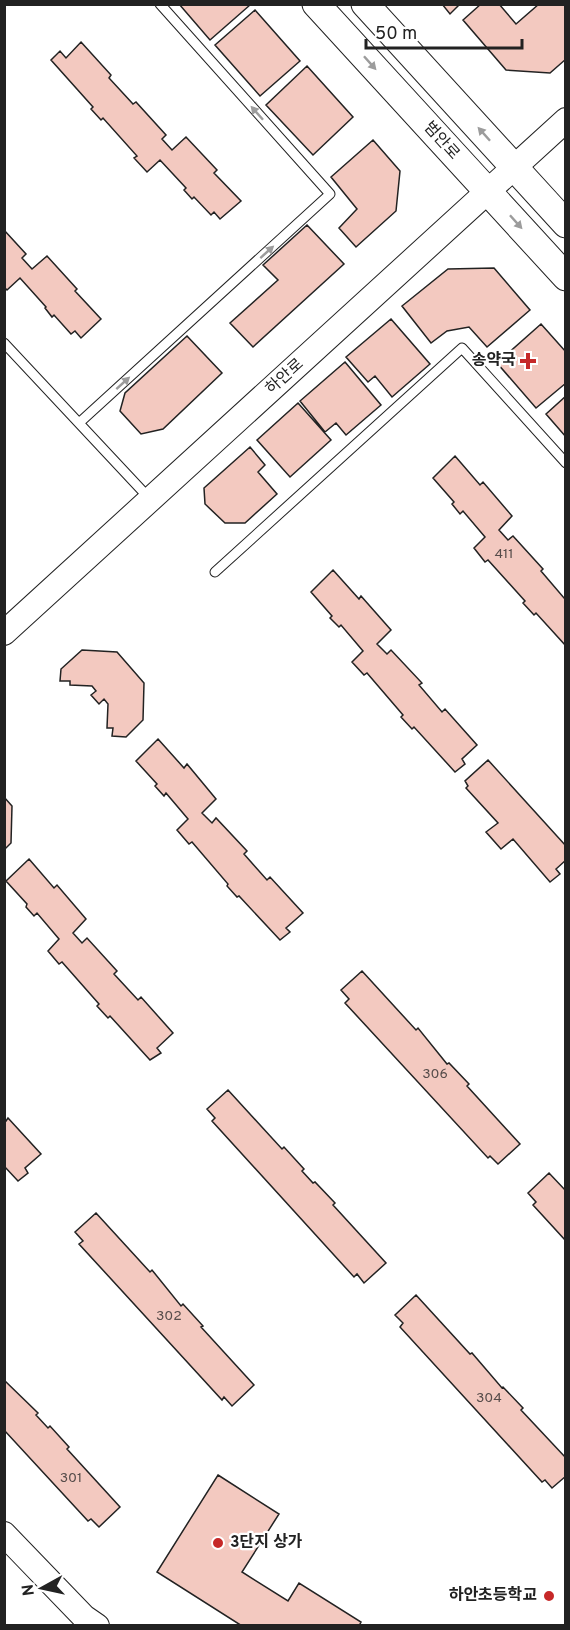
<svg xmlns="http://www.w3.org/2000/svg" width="570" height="1630" viewBox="0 0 570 1630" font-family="Overpass,'Noto Sans KR',sans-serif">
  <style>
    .building { fill: #f3c9c0; stroke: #222; stroke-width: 1.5 }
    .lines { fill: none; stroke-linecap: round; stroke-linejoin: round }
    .service-casing { stroke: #222; stroke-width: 11 }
    .tertiary-casing { stroke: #222; stroke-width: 26 }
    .secondary-casing { stroke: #222; stroke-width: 29 }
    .service { stroke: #fff; stroke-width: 9 }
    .tertiary { stroke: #fff; stroke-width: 24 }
    .secondary { stroke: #fff; stroke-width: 27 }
    .oneway { fill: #9c9c9c }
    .poi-dot { fill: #c62828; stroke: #fff; stroke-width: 2 }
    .labels { text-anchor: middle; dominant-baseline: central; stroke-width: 4.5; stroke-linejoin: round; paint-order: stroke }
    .number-label { font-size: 14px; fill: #564c4a }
    .street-label { font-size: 16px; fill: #222; stroke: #fff }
    .poi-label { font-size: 16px; font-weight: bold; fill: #222; stroke: #fff; text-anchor: end }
  </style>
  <rect width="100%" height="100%" fill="#fff"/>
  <!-- building -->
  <path class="building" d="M179 4H250V5L210 40Z
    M442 4H460L450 14Z
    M481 4H499L516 24 539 4H566V59L550 73 506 70 463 20Z
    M255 10 300 61 260 96 215 45Z
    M81 42 111 75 109 78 133 104 136 102 166 135 162 139 172 150 186 137 217 170 214 173 241 201 220 219 214 212 211 215 194 197 192 199 184 190 186 188 160 160 147 172 134 158 137 156 103 118 101 120 91 109 93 107 51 60 60 51 66 58Z
    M307 66 353 117 313 155 266 105Z
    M373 140 400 171 396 211 356 247 339 228 357 209 331 177Z
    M307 225 344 264 253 347 230 323 278 280 263 265Z
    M4 230 26 254 22 258 32 269 47 256 77 289 75 291 101 319 81 338 75 331 71 334 54 315 52 317 45 308 46 307 20 278 7 290 4 287Z
    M494 268 530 310 487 347 469 327 447 331 431 343 402 306 448 269Z
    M391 319 430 364 392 397 375 376 368 382 346 357Z
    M541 324 566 352V383L536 408 497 363Z
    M187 336 222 373 163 429 141 434 120 411 125 393Z
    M345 362 381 405 346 435 336 423 325 432 300 401Z
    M566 396V437L546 414Z
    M298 403 331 440 290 477 257 440Z
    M250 447 265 465 258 472 277 494 245 523H225L205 504 204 488Z
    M455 456 480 485 483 482 512 516 499 530 508 540 513 536 543 569 541 571 564 598 566 596V646L536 613 534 615 523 603 525 601 488 560 485 562 474 548 485 537 463 511 460 514 452 504 454 502 433 478Z
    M333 570 359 599 361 596 391 630 377 644 387 654 391 650 422 683 419 685 442 712 445 709 477 745 462 759 465 764 455 772 414 727 412 729 401 717 403 715 367 673 364 675 352 662 363 651 341 625 339 627 330 618 332 616 311 592Z
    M82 650 117 652 144 683 143 720 126 737 112 736 113 728H107L108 704 104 699 99 704 91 695 96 691 92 686 70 685V681H60L61 669Z
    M158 739 184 768 187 764 216 799 202 813 212 823 216 818 247 851 244 854 267 880 270 877 303 913 286 928 290 932 280 940 239 896 237 897 227 886 228 884 192 842 189 844 177 830 188 819 166 793 164 796 155 786 157 784 136 761Z
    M488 760 566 846V860L556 869 560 874 550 882 513 839 501 849 486 832 498 823 466 788 468 786 465 781Z
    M4 797 12 806 11 843 4 850Z
    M29 859 54 888 57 885 86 919 73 933 82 943 87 938 117 971 114 974 138 1000 141 997 173 1033 157 1048 161 1053 150 1060 110 1016 108 1018 97 1006 99 1004 62 962 59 964 48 951 59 939 37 913 34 916 26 907 27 904 6 881Z
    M362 971 416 1030 418 1028 447 1064 449 1063 469 1084 467 1086 520 1144 498 1164 490 1156 488 1158 345 1003 349 999 341 990Z
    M228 1090 282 1149 284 1147 304 1169 302 1171 313 1183 315 1182 335 1203 333 1205 386 1263 364 1283 357 1274 354 1277 212 1121 215 1118 207 1109Z
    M8 1118 41 1154 25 1168 28 1173 18 1181 4 1166V1120L6 1121Z
    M549 1173 566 1191V1241L533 1205 536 1202 528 1193Z
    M96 1213 150 1272 152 1270 181 1306 183 1304 203 1326 201 1327 254 1385 232 1406 224 1397 222 1400 79 1244 83 1241 75 1232Z
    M416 1295 470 1354 472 1353 502 1388 503 1387 523 1408 521 1410 566 1458V1476L552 1488 545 1480 542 1482 400 1327 403 1323 395 1315Z
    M4 1380 38 1413 36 1415 48 1428 50 1426 69 1447 67 1449 120 1507 99 1527 91 1519 88 1521 4 1430Z
    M218 1475 279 1514 242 1572 288 1601 299 1583 361 1622 359 1626H242L157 1572Z"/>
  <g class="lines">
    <defs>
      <path id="service" d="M4 343 149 498
        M79 423 330 194 160 4
        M215 572 462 348 566 463"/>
      <path id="tertiary" d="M4 633 566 120
        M4 1534 84 1617 97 1626"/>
      <path id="secondary" d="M316 4 566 277
        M365 4 566 224"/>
    </defs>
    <!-- service casing -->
    <use href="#service" class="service-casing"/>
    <!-- tertiary casing -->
    <use href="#tertiary" class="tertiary-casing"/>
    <!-- secondary casing -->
    <use href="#secondary" class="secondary-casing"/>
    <!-- service -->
    <use href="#service" class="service"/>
    <!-- tertiary -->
    <use href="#tertiary" class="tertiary"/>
    <!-- secondary -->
    <use href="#secondary" class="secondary"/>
  </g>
  <!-- one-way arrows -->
  <defs><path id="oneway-solid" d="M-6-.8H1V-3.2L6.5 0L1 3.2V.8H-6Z" transform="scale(1.5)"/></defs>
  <g class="oneway">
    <use href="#oneway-solid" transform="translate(370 63) rotate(48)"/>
    <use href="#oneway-solid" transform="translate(257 113) rotate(-132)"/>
    <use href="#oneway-solid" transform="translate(484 134) rotate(-132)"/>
    <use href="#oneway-solid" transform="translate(516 222) rotate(48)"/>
    <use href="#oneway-solid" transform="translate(267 252) rotate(-42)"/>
    <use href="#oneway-solid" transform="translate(123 383) rotate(-42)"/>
  </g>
  <!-- markers -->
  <g class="poi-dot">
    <path d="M525 352h6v6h6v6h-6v6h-6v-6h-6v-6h6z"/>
    <circle cx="218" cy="1543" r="6"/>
    <circle cx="549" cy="1596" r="6"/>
  </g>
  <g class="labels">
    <!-- number labels -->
    <g class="number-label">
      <text x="504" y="554">411</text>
      <text x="435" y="1074">306</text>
      <text x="169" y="1316">302</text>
      <text x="489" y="1398">304</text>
      <text x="71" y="1478">301</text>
    </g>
    <!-- street labels -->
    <g class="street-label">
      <text transform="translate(441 141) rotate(48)">범안로</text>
      <text transform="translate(285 377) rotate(-42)">하안로</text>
    </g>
    <!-- poi labels -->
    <g class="poi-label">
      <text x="516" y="361">송약국</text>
      <text x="230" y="1543" text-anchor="start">3단지 상가</text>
      <text x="537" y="1596">하안초등학교</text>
    </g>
  </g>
  <!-- border -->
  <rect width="570" height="1630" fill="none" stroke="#222222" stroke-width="12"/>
  <!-- north arrow -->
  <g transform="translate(42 1588) rotate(262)" stroke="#ffffff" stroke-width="4.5" paint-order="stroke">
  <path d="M0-4.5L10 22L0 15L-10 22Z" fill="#222222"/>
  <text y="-9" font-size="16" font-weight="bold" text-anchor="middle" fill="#222222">N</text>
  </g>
  <!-- scale -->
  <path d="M366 39v9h156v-9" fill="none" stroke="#222222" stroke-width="3"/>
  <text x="375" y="39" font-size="18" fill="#222222" stroke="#ffffff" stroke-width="4.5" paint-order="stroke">50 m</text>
</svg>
